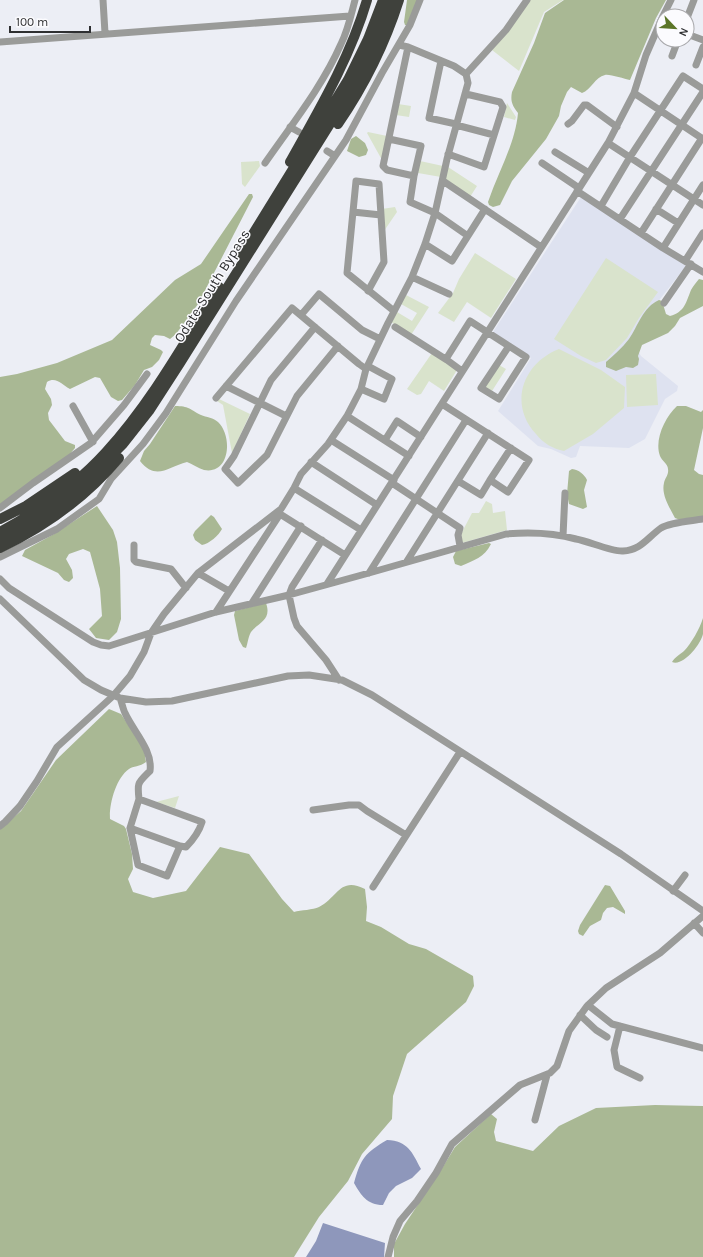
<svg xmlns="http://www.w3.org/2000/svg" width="703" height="1257" viewBox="0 0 703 1257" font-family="Karla,sans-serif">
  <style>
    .built { fill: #dee2f0 }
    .green { fill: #d9e3cc }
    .forest { fill: #a9b894 }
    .water { fill: #8e97bb }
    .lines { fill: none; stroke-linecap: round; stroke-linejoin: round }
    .minor { stroke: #9a9b99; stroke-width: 7 }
    .highway { stroke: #3f413c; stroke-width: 10 }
    .labels { text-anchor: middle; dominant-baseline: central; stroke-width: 3; stroke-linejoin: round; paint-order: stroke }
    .street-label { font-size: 14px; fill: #2e2f31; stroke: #fbfbfe }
  </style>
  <rect width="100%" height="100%" fill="#eceef5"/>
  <!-- built -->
  <path class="built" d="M581 197 686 266 653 308 637 349 641 356 678 386 677 391 665 399 645 439 629 448 580 446 576 457 571 458 551 449 538 446 498 411 531 358 493 332Z"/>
  <!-- green -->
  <path class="green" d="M530 0H563L544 12 519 71 492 50Z
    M507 103 516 117 515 120 504 117Z
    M398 104 411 106 409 117 396 115Z
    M368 132 387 136 382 160 367 133Z
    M259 161 260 166 245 187 242 184 241 162Z
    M420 161 443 166 441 177 418 173Z
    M448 167 477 186 470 197 447 182 445 178Z
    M395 207 397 212 384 231 382 209Z
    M475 253 516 279 491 318 467 302 454 322 438 313 453 293 459 279Z
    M606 258 658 292 639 318 627 338 606 360 596 363 581 356 554 339Z
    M406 295 429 307 411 335 391 322 397 312 412 321 417 313 401 304Z
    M559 349 601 370 625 387 624 408 593 434 564 451C553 449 543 443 536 434 508 404 523 363 559 349Z
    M432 353 457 370 444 391 429 381 421 394 417 395 407 389Z
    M499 365 506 369 492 391 485 387Z
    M656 374 658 405 627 407 626 375Z
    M219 399 250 414 232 453 223 405 217 401Z
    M486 501 492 504 493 513 505 511 507 530 462 543 461 534 472 513H479Z
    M179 796 175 808 156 802Z"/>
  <!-- forest -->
  <path class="forest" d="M407 0H418L407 25H405L404 22Z
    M564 0H666L656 18 630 80C624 79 610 74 605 75 595 77 591 90 582 93L571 87 567 92 561 106 559 116 546 139 512 181 500 205 493 207 489 205 488 202C498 172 515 145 518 113 513 106 510 102 512 92L534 43 545 13Z
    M356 136 365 143 368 150 366 155 359 157 347 151 351 139Z
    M249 194H252L253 197 198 304 176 334 170 339 164 336 155 335 152 338 150 345 161 350 163 352 159 360 152 367 144 370 135 385 122 400 118 401 111 397 100 378 95 377 70 389C62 385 56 376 47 382L45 389 51 399 52 405 48 413 49 420 65 441 75 445V448L69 455 0 505V377L17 374 57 363 112 340 175 280 201 264Z
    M699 279 703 280V306L680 318 675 326 668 333 642 345 638 356 639 359 638 365 633 368 626 367 616 371 606 367V362C614 355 622 348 629 339 638 326 643 307 659 300L662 301 666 314 670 316C685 312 686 302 691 290 693 286 696 283 699 279Z
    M175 406C189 406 189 409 201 415 206 417 214 418 218 422 233 436 230 475 204 470 198 468 192 464 187 462 168 467 156 481 140 461L144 451 150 444Z
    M677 406H686L701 412 703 410V428L694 470 699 474 703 475V518L683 521 675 518C670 508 661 495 664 483 665 478 669 475 668 469 668 464 662 461 660 456 654 440 665 417 677 406Z
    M572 469C579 470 584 474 587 480L584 490 587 507 583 509 569 504 567 494 569 471Z
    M97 506 113 530 117 542 120 568 121 619 117 632 109 640 96 638 89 629 102 616 100 589 90 552 83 549 69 554 66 559 72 570 73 578 69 582 64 580 58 573 22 556 25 550 54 534Z
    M211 515 214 517 222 529C219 535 209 544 202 545L195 540 193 535 195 531Z
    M489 543 491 544C484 558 474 560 461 566L455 564 453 557 456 551Z
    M266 603C272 620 259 622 251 632 248 637 248 643 246 648L243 647 239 640 234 615 235 611Z
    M703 618C703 623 703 629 703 634 701 644 683 667 672 662 675 657 679 655 684 651 691 644 700 628 703 618Z
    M109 709 121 714 144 749 146 762C140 767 133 766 129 769 116 778 109 804 110 819L124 826 126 829 132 854 133 869 128 879 133 892 153 898 186 891 220 847 249 854 282 899 294 912C301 910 313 910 319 907 338 897 340 876 365 889L367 907 366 921 381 927 409 944 426 949 473 976 474 986 466 1002 407 1054 393 1096 392 1119 362 1154 348 1181 319 1217 294 1257H0V829L21 811 56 760Z
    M605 885 610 886 625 911V914L613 907 607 908 603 913 601 920 590 926 583 936 579 934 578 931 580 925Z
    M655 1105 703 1106V1257H394V1244L405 1224 441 1170 455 1147 491 1114 497 1119 494 1132 496 1141 533 1151 559 1126 596 1108Z"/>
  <!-- water -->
  <path class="water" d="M387 1140C408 1141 412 1152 421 1169L412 1178 396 1186 389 1193 383 1205C367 1205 361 1195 354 1183 361 1158 365 1153 387 1140Z
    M323 1223 385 1243 384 1257H306L316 1241Z"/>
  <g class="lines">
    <!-- minor -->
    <path class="minor" d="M103 0 105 33
      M663 16 671 0
      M687 18 694 0
      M687 34 703 40
      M0 42 350 16
      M408 47 383 166 387 170 414 176 410 202 435 213 468 236
      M672 56 678 40
      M441 61 429 118 456 124
      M696 65 703 47
      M466 74 506 30 527 0
      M634 93 703 139
      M568 124 572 121 584 105H587L617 127
      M456 125 494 135
      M290 127 299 132
      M389 139 421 146 414 176
      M608 143 703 205
      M327 151 335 156
      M555 152 589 173
      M448 154 484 167 503 107 500 102 466 94
      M265 163C292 124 322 87 341 44 348 30 351 15 355 0
      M542 163 579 188
      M443 181 541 247
      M577 191 663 248 703 272
      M601 206 630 157 683 76 703 89
      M656 209 678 223
      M353 212 381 215
      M620 219 703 92
      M641 233 702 138
      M425 244 452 261 485 209
      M663 248 703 185
      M685 261 703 233
      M412 277 449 294
      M368 291 384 262 379 184 356 181 347 273 394 311
      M664 303 691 264
      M301 315 319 294 362 330 380 339
      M315 327 271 380 234 456 225 469 238 483 267 455 297 396 338 346
      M395 327 447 360 462 371
      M446 359 470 321 526 357 499 399 481 388 509 346
      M226 386 286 416
      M361 389 384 399 392 379 368 366
      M216 398 292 308 359 364 366 369
      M442 404 529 460 508 492 490 480 481 495 458 481
      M73 406 93 442
      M347 416 409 456
      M331 440 394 480
      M385 440 397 421 421 437
      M311 462 377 505
      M490 480 511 448
      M392 483 460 528 458 535 460 546
      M294 488 361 530
      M0 508 33 483 91 443 124 405 147 374
      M563 536 565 493
      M322 540 292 587 289 595 294 618 297 626 326 660 339 680
      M134 545V560L136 562 171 569 186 588
      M0 557 57 529 99 499 111 479 143 444 166 413 236 301 346 140 382 73 410 25 420 0
      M407 561 488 433
      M198 573 229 591
      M369 573 466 420
      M0 579 9 588 93 642 101 645 109 646 216 612 289 595 369 573 506 534C529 532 554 533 576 539 588 541 612 552 623 551 641 550 647 538 661 528 671 522 692 521 703 519
      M327 584 608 143 634 93 646 55 663 16
      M0 599 84 680 101 690 120 698 146 702 172 701 288 676 309 675 342 680 372 695 621 854 703 911
      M252 603 301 526
      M216 612 280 514 345 555
      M120 698C122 703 123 709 125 713 133 731 153 750 150 771 138 783 137 782 139 799
      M139 799 202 822C199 832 194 839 186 847L180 846 167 876 138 865 130 828Z
      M313 810 349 805H359L367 811 406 835
      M0 826 5 822 20 806 37 781 57 747 113 696 130 676 144 652 151 633 164 614 198 573 281 509 294 488 301 474 328 444 347 416 361 389 366 369 388 323 412 277 425 244 435 213 447 159 468 83 466 74 454 66 408 47 399 45
      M130 828 180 846
      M373 887 460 752
      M673 891 685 875
      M694 923 703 933
      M588 1005 612 1024 703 1048
      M580 1015 596 1030 607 1037
      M620 1026 614 1050 617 1067 640 1078
      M535 1120 547 1075
      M388 1257 393 1237 400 1221 417 1201 436 1173 452 1144 520 1085 550 1073 557 1066 569 1031 587 1006 606 988 660 953 703 916"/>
    <!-- highway -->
    <path class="highway" d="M338 124C364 86 385 44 399 0
      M290 162C319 110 350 58 367 0
      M240 255 348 80 368 39 383 0
      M0 519 26 506 75 473
      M0 532C39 511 76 485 106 452 151 403 184 343 219 287
      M0 540 33 522 53 508 83 484 123 444 149 411 180 363 343 103 375 42 391 0
      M0 548C44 527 87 496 119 458"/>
  </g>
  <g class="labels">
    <!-- street labels -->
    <g class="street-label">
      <text transform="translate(212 286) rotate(-58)">Odate-South Bypass</text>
    </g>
  </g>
  <!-- north arrow -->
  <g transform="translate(675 28) rotate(115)"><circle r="19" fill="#fbfbfe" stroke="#a9a9ac"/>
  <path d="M0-3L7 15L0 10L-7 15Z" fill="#5b7528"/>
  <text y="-6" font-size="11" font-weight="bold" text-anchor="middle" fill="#2e2f31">N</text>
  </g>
  <!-- scale -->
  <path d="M10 26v6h80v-6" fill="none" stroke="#2e2f31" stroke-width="2"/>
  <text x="16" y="26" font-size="12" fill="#2e2f31" stroke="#fbfbfe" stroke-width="3" paint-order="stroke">100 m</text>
</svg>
